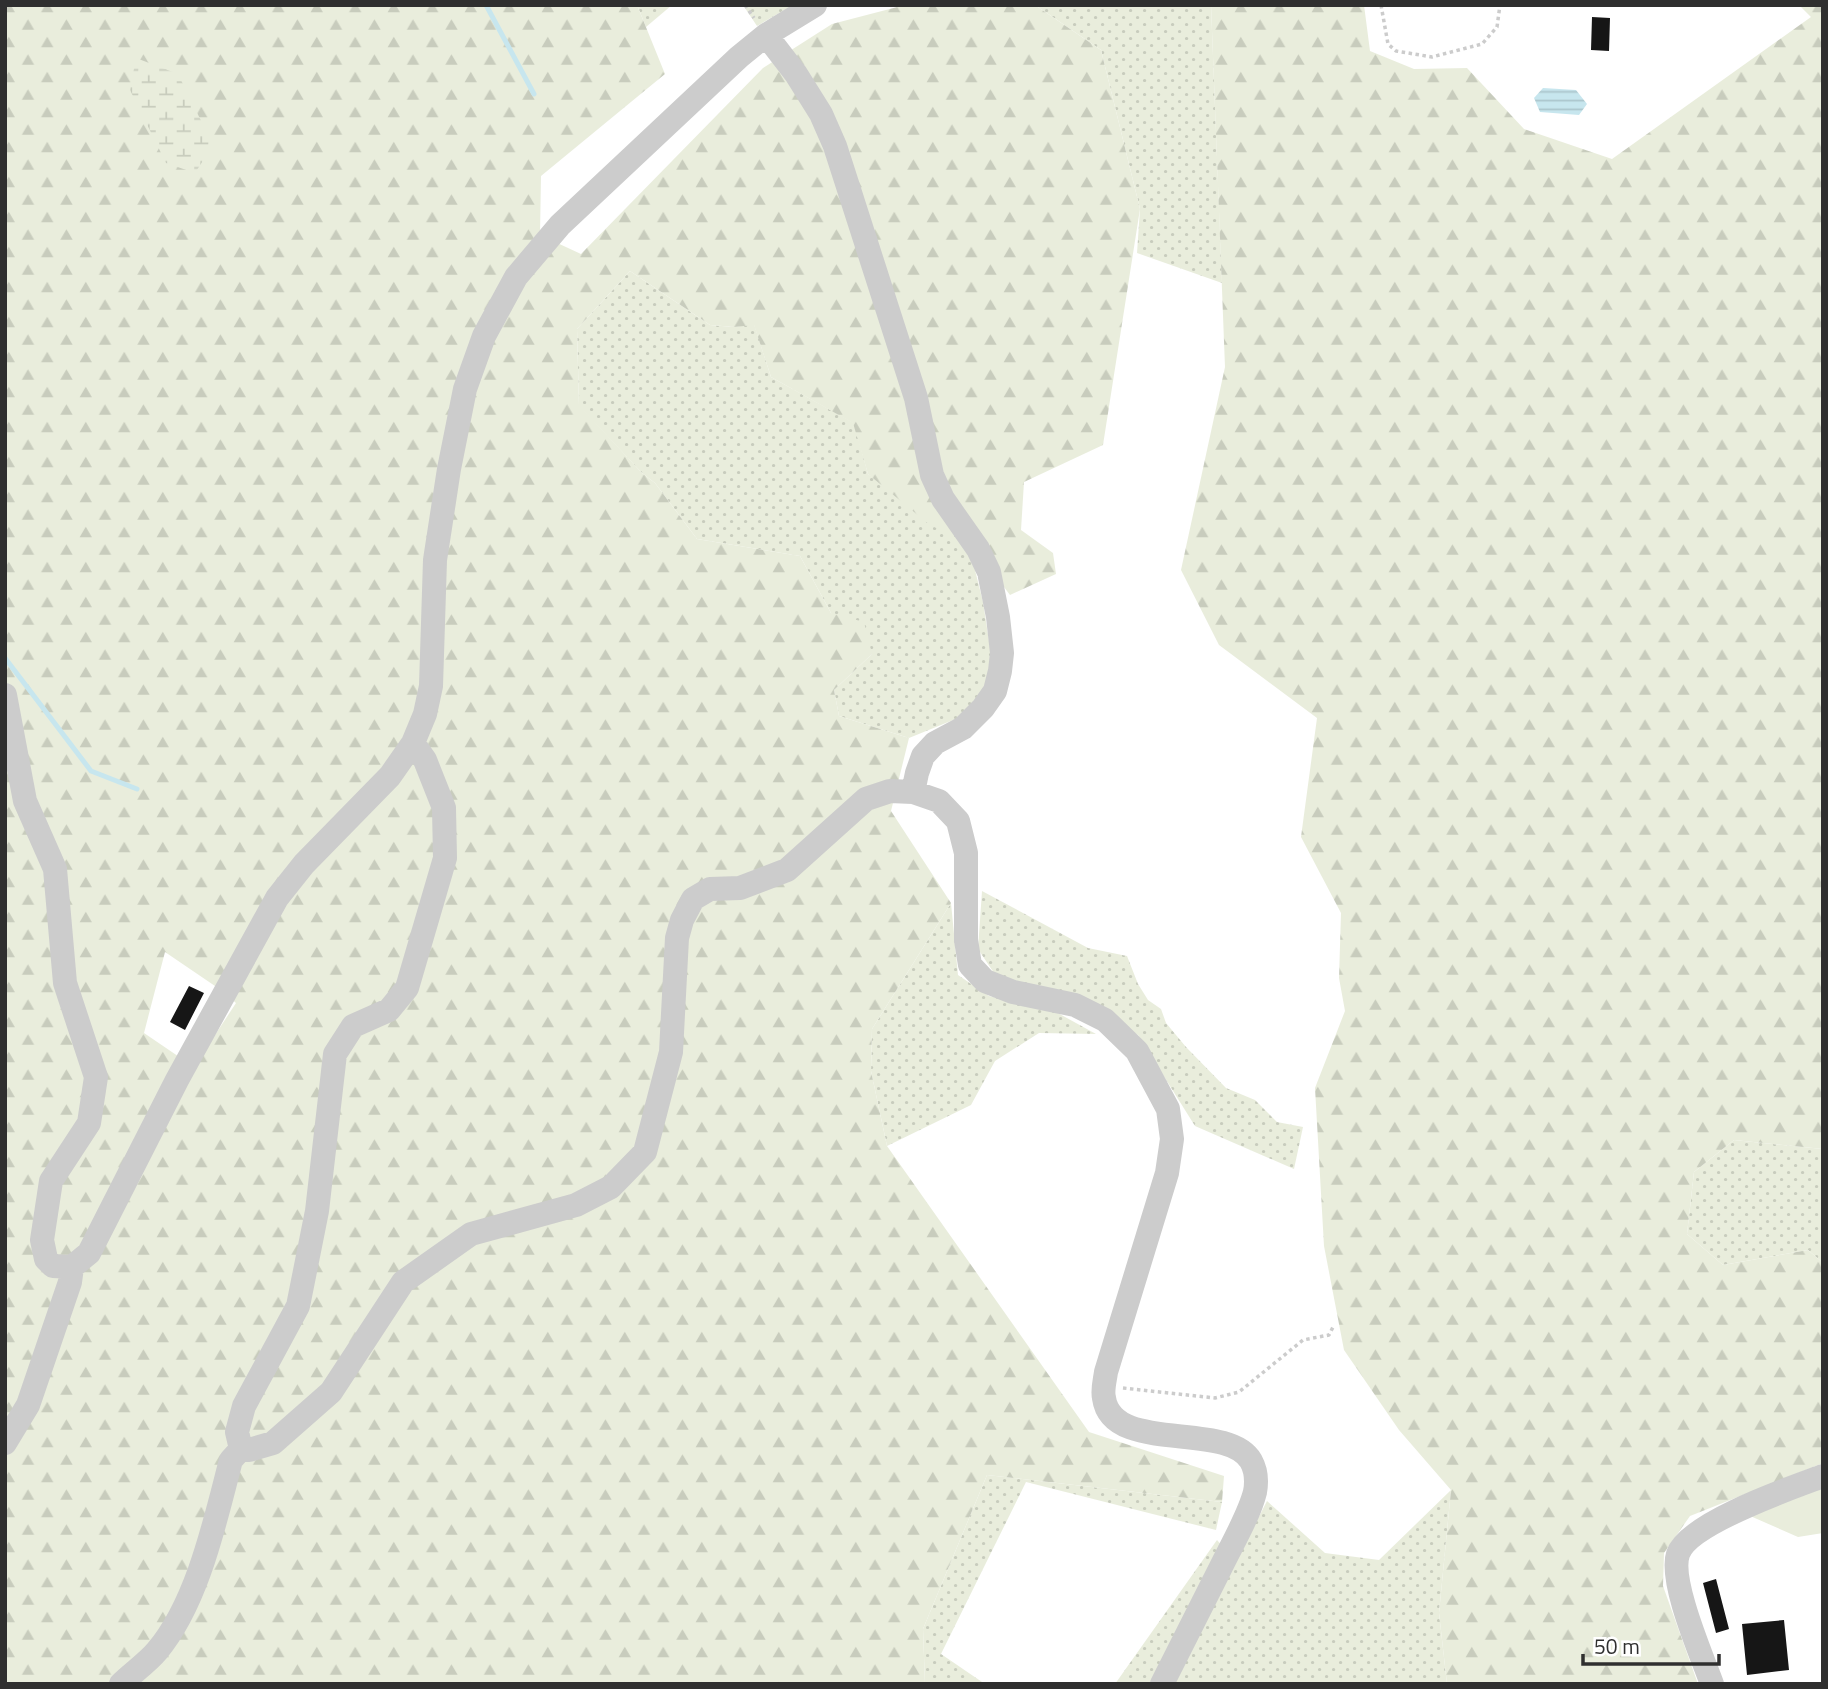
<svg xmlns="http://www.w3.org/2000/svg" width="1828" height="1689" viewBox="0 0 1828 1689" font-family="'Titillium Web',sans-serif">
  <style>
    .grass { fill: url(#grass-dots) }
    .forest { fill: url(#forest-firs); fill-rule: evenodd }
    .wetland { fill: url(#wetland-marsh) }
    .green { fill: #e9eddc }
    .water { fill: url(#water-rules) }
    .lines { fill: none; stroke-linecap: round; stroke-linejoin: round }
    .stream { stroke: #c7e6ee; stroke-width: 5 }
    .building { fill: #161616 }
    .path { stroke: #ccc; stroke-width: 3.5; stroke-dasharray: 3.5 3.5; stroke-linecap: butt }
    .minor { stroke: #ccc; stroke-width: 24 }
  </style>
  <defs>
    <pattern id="grass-dots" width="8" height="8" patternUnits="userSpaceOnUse" patternTransform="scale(1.75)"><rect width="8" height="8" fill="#e9eddc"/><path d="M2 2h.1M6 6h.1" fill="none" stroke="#c8ccbd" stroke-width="1.8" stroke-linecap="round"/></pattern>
    <pattern id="forest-firs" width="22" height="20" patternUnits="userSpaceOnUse" patternTransform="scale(1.75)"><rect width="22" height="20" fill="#e9eddc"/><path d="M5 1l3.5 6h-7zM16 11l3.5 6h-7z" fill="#c8ccbd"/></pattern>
    <pattern id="wetland-marsh" width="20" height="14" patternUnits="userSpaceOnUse" patternTransform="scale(1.75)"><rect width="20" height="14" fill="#e9eddc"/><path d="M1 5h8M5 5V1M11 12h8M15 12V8" fill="none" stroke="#c8ccbd"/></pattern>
    <pattern id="water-rules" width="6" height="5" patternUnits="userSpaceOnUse" patternTransform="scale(1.75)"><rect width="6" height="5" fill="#c7e6ee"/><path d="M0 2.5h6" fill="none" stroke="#abc6cc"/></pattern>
  </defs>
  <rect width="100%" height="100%" fill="#fff"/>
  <!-- grass -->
  <path class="grass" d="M637 5H672L646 27Z
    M743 5H793L757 26Z
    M1035 5H1211L1222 283 1137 253 1140 209 1101 50Z
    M630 271 710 325 734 327 754 324 771 377 854 423 868 474 967 538 983 602 991 654 989 683 963 716 909 738 839 716 834 690 872 654 831 613 800 556 697 539 655 483 642 473 579 406 577 329Z
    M982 891 1088 948 1127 956 1138 984 1148 1000 1161 1009 1166 1023 1186 1047 1226 1088 1255 1100 1277 1122 1303 1127 1294 1169 1195 1126 1138 1035 996 976 978 949Z
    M951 903 958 975 989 996 1056 1012 1096 1034 1039 1033 995 1061 971 1105 887 1146 871 1071 872 1029Z
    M1734 1140 1823 1149V1263L1808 1250 1723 1265 1687 1234 1694 1172Z
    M987 1475 1222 1502 1216 1530 1026 1482 941 1654 985 1684H925L923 1629Z
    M1451 1490 1439 1613 1447 1684H1173L1267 1501 1325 1553 1379 1560Z
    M1217 1540 1224 1548 1151 1684H1115Z"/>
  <!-- forest -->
  <path class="forest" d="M5 5H637L665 74 541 176 540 235 581 254 763 68 832 24 905 5H1035L1101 50 1140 209 1103 445 1024 482 1021 530 1053 553 1056 574 1010 595 967 538 931 526 868 474 853 423 771 377 754 325 734 327 710 325 630 271 577 329 579 405 642 473 655 483 697 539 800 556 831 613 864 622 872 654 834 690 839 716 909 738 891 811 951 903 872 1029 871 1071 887 1146 1089 1432 1224 1476 1222 1502 987 1475 923 1629 925 1684H5ZM165 952 215 986 236 1003 194 1067 144 1033Z
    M1211 5H1364L1370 51 1414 69 1467 68 1524 129 1612 159 1811 17 1799 5H1823V1149L1734 1140 1694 1172 1687 1234 1723 1265 1808 1250 1823 1263V1463L1690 1516 1664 1553 1663 1586 1698 1684H1447L1439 1613 1451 1490 1399 1430 1344 1350 1324 1246 1315 1088 1345 1011 1339 978 1341 913 1301 837 1317 718 1219 645 1181 570 1225 367Z"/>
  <!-- wetland -->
  <path class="wetland" d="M136 58 178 74 213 145 195 173 166 163 130 90Z"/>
  <!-- green -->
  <path class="green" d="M1823 1485V1533L1798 1537 1748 1515Z"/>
  <!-- water -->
  <path class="water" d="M1543 88 1576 90 1587 104 1579 115 1540 112 1534 98Z"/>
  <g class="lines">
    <!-- stream -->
    <path class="stream" d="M486 5 534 94
      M5 658 91 771 137 789"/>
  </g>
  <!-- building -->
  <path class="building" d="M1592 17 1610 18 1609 51 1591 50Z
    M189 986 204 993 185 1030 170 1022Z
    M1716 1579 1729 1629 1716 1633 1703 1583Z
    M1784 1620 1789 1670 1747 1675 1742 1624Z"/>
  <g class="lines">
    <!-- path -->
    <path class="path" d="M745 5 754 18
      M1381 5 1388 44 1396 51 1432 57 1482 44 1497 27 1500 5
      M1123 1388 1215 1398 1239 1392 1303 1340 1329 1335 1334 1325"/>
    <!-- minor -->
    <path class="minor" d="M766 35 796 74 821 114 835 146 916 398 932 475 943 499 978 549 989 572 998 617 1002 653 1000 671 995 691 983 708 963 728 935 743 923 756 917 773 913 792
      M5 695 25 801 55 869 65 983 96 1077 89 1123 51 1181 42 1240 46 1259 53 1266 72 1267 89 1253 177 1080 277 898 304 864 390 776 413 743 425 714 431 686 435 560 449 469 465 389 484 336 516 277 560 225 739 57 766 35 815 5
      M5 1443 28 1405 70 1282 72 1267
      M241 1449 249 1450 273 1443 331 1392 403 1282 471 1234 576 1205 611 1187 645 1152 671 1052 677 938 682 920 693 899 710 889 740 888 787 870 866 799 890 791 913 792 939 801 958 821 966 853V940L970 965 985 981 1013 992 1075 1005 1105 1020 1137 1051 1168 1109 1172 1139 1167 1173 1106 1372C1105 1380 1102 1390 1104 1398 1112 1455 1227 1420 1251 1461 1256 1470 1257 1481 1255 1492 1249 1516 1231 1546 1220 1569 1200 1608 1181 1646 1162 1684
      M241 1449 237 1432 244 1406 298 1306 317 1211 335 1054 353 1026 389 1010 407 988 445 858 444 808 425 760 413 743
      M121 1684C132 1673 147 1663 157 1651 198 1602 215 1521 231 1460L241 1449
      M1712 1684C1702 1656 1669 1581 1678 1554 1689 1523 1791 1488 1823 1476"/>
  </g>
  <!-- border -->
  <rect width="1828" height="1689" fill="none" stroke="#2f2f2f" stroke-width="14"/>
  <!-- scale -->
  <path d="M1583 1654v10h136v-10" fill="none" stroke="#2f2f2f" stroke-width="3.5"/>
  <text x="1594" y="1654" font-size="21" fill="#2f2f2f" stroke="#ffffff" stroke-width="5" paint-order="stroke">50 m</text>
</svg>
